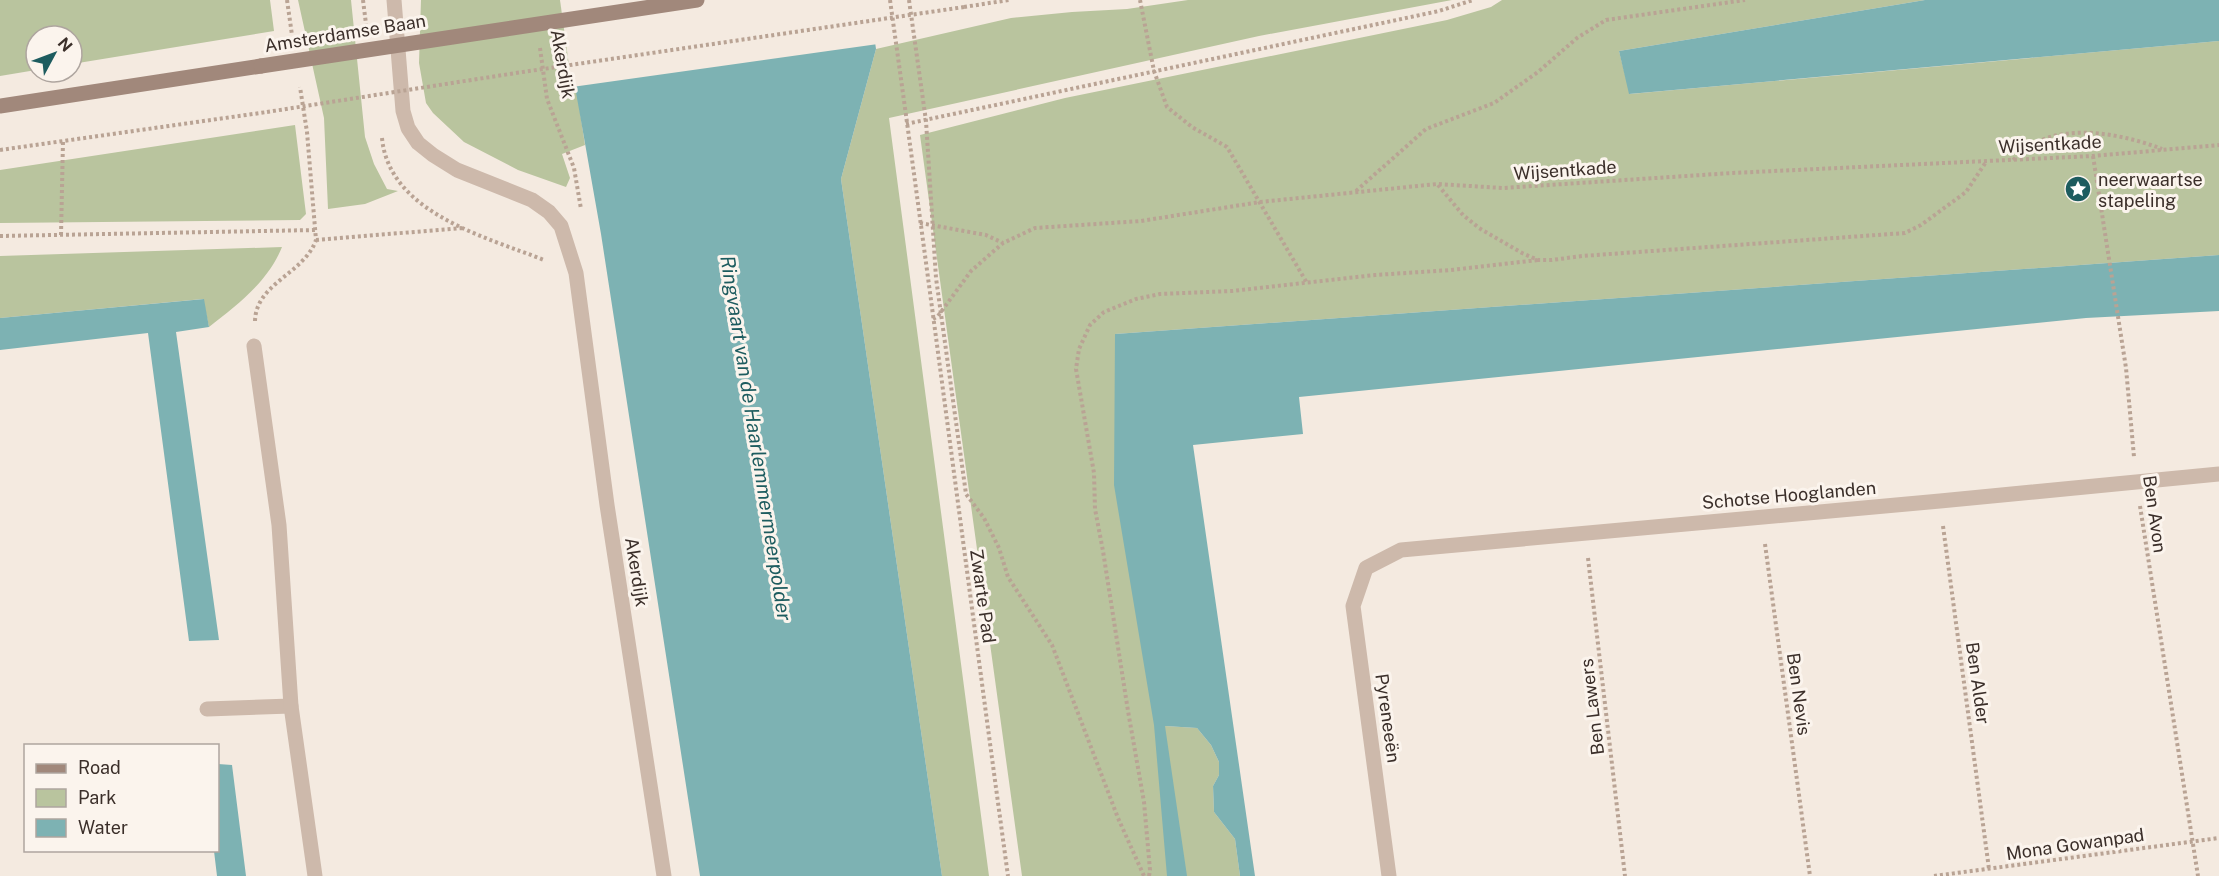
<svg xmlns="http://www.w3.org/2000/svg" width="2219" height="876" viewBox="0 0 2219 876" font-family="'Public Sans',sans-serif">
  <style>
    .green { fill: #b9c49e }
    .water { fill: #7db2b3 }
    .pier { fill: #f4eae0 }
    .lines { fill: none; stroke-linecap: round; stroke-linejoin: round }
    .path { stroke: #b9a394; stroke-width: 4; stroke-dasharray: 3 3; stroke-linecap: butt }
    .service { stroke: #cdb9ab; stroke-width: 15 }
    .minor { stroke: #cdb9ab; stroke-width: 15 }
    .tertiary { stroke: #cdb9ab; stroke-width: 15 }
    .secondary { stroke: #a1887b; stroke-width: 15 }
    .path-bridge { stroke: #b9a394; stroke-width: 4; stroke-dasharray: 3 3; stroke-linecap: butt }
    .secondary-bridge { stroke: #a1887b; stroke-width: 15 }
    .labels { text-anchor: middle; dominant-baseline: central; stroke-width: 6; stroke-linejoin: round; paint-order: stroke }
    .street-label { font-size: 18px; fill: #3b2f2a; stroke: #fbf4ed }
    .poi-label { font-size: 18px; fill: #3b2f2a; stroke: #fbf4ed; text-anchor: start }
    .water-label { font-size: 20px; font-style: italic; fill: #1d5c5f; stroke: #fbf4ed }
  </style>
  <rect width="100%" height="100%" fill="#f4eae0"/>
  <!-- green -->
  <path class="green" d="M0 0H270L274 31 72 64V36H36V70L0 76Z
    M298 0H351L365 137 374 164 387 189 398 191 365 204 328 209 324 118Z
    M421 0H563L585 145 562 154 570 178 566 187 518 170 464 142 433 113 426 103 419 63Z
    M1188 0H1452L1259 36 889 118 989 876H942L841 179 876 49 1011 18 1072 12 1127 9Z
    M1502 0H1925L1619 51 1630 94 2219 41V255L1115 334 1165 726 1197 728 1211 745 1219 762V775L1213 786 1214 812 1235 839 1240 876H1022L920 135 1065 98 1447 20 1491 7Z
    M295 125 306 214 300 220 0 223V170Z
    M282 247C268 282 237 305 209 327L203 299 0 318V256Z"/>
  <!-- water -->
  <path class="water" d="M869 0 876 49 841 179 942 876H700L601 234 574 81Z
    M1925 0H2219V41L1629 94 1619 51Z
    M2219 255V311L2086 318 1299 397 1303 434 1193 445 1255 876H1240L1235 839 1214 812 1213 786 1219 775V762L1211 745 1197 728 1165 726 1187 876H1167L1154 725 1114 485 1115 334Z
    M204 299 209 327 176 332 219 640 189 641 148 333 0 350V318Z
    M218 764 232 765 246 876H217L214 851 218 850Z"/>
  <!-- pier -->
  <path class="pier" d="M560 0H872L878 44 572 87Z"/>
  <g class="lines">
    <!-- path -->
    <path class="path" d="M287 0 292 35
      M363 0 366 24
      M890 0C931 292 968 584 1008 876
      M909 0 926 121 936 278 966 494 984 518 999 548 1008 577 1052 645 1118 818 1144 876
      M1140 0 1154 71 1167 107 1192 127 1227 147 1307 283
      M964 7 1009 0
      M540 48 547 99 574 168 581 209
      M906 124 1439 11 1473 0
      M382 138C389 213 486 237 544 260
      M0 150 267 112
      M2093 156 2126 368 2134 457
      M2013 160C2024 151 2036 141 2050 137 2085 127 2128 136 2162 149
      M1438 185 1463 215 1479 228 1522 253 1538 260H1552L1582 256 1905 233 1921 225 1966 192 1986 162
      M1356 191 1426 129 1494 103 1538 72 1577 38 1606 20 1745 0
      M920 223 986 235 1003 243
      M61 235 63 141
      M0 236 316 230
      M316 240 462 228
      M933 319 938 316 971 271 1003 243 1035 228 1141 221 1260 202 1437 184 1503 188 1732 173 2093 156 2219 145
      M255 321C256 283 304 274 316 240L307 132 300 87
      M2140 506 2198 876
      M1943 526 1989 869
      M1765 544 1810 876
      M1588 558 1625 876
      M1149 876 1150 870 1144 802 1128 711 1103 551 1095 509 1094 473 1076 369 1079 349 1090 325 1104 312 1136 299 1160 294 1232 291 1375 275 1451 270 1538 260
      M1934 876 2219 838"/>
    <!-- service -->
    <path class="service" d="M207 709 291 706"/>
    <!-- minor -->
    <path class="minor" d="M254 346 279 525 291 706 315 876
      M1389 876 1353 606 1366 568 1401 550 1940 501 2219 474"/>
    <!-- tertiary -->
    <path class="tertiary" d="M394 0 403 111 408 128 418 143 433 155 457 170 532 200 549 212 561 226 576 273 607 505 664 876"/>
    <!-- secondary -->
    <path class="secondary" d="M0 106 261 66"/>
    <!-- path-bridge -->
    <path class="path-bridge" d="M267 112 516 73 964 7"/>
    <!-- secondary-bridge -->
    <path class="secondary-bridge" d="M261 66 697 0"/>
  </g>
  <!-- icons -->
  <defs>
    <symbol id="sight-disc" viewBox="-11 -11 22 22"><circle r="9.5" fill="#1d5c5f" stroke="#fbf4ed"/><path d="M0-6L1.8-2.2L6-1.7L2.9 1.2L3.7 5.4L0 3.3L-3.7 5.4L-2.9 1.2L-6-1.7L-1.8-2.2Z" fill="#fff"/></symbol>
  </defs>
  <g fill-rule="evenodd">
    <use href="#sight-disc" x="2063" y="174" width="30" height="30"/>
  </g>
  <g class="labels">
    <!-- street labels -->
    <g class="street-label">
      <text transform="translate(345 33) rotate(-9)">Amsterdamse Baan</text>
      <text transform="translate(563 64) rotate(80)">Akerdijk</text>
      <text transform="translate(2050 144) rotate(-3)">Wijsentkade</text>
      <text transform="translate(1565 170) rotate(-4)">Wijsentkade</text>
      <text transform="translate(1789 495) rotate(-5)">Schotse Hooglanden</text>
      <text transform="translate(2155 514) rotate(82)">Ben Avon</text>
      <text transform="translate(637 572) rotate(81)">Akerdijk</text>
      <text transform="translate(983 596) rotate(82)">Zwarte Pad</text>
      <text transform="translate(1978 683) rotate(82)">Ben Alder</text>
      <text transform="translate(1799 694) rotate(82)">Ben Nevis</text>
      <text transform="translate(1592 707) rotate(-97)">Ben Lawers</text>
      <text transform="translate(1388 718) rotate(82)">Pyreneeën</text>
      <text transform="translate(2075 844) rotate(-8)">Mona Gowanpad</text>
    </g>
    <!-- poi labels -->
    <g class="poi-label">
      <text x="2098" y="179">neerwaartse<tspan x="2098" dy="21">stapeling</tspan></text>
    </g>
    <!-- water labels -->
    <g class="water-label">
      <text transform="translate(756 438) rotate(81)">Ringvaart van de Haarlemmermeerpolder</text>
    </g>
  </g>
  <!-- legend -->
  <rect x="24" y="744" width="195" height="108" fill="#fbf4ed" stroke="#aea59f" stroke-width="1.5"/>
  <rect x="36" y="764" width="30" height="9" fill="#a1887b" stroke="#aea59f" stroke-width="1.5"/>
  <text x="78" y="774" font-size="18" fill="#3b2f2a">Road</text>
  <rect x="36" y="789" width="30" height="18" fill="#b9c49e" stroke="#aea59f" stroke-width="1.5"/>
  <text x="78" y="804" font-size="18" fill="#3b2f2a">Park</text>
  <rect x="36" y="819" width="30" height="18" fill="#7db2b3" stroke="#aea59f" stroke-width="1.5"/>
  <text x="78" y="834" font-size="18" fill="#3b2f2a">Water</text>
  <!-- north arrow -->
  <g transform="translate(54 54) rotate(49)"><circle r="28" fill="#fbf4ed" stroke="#aea59f" stroke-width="1.5"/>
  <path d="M0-4.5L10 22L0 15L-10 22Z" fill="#1d5c5f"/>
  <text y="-9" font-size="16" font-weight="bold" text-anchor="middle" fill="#3b2f2a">N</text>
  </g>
</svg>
